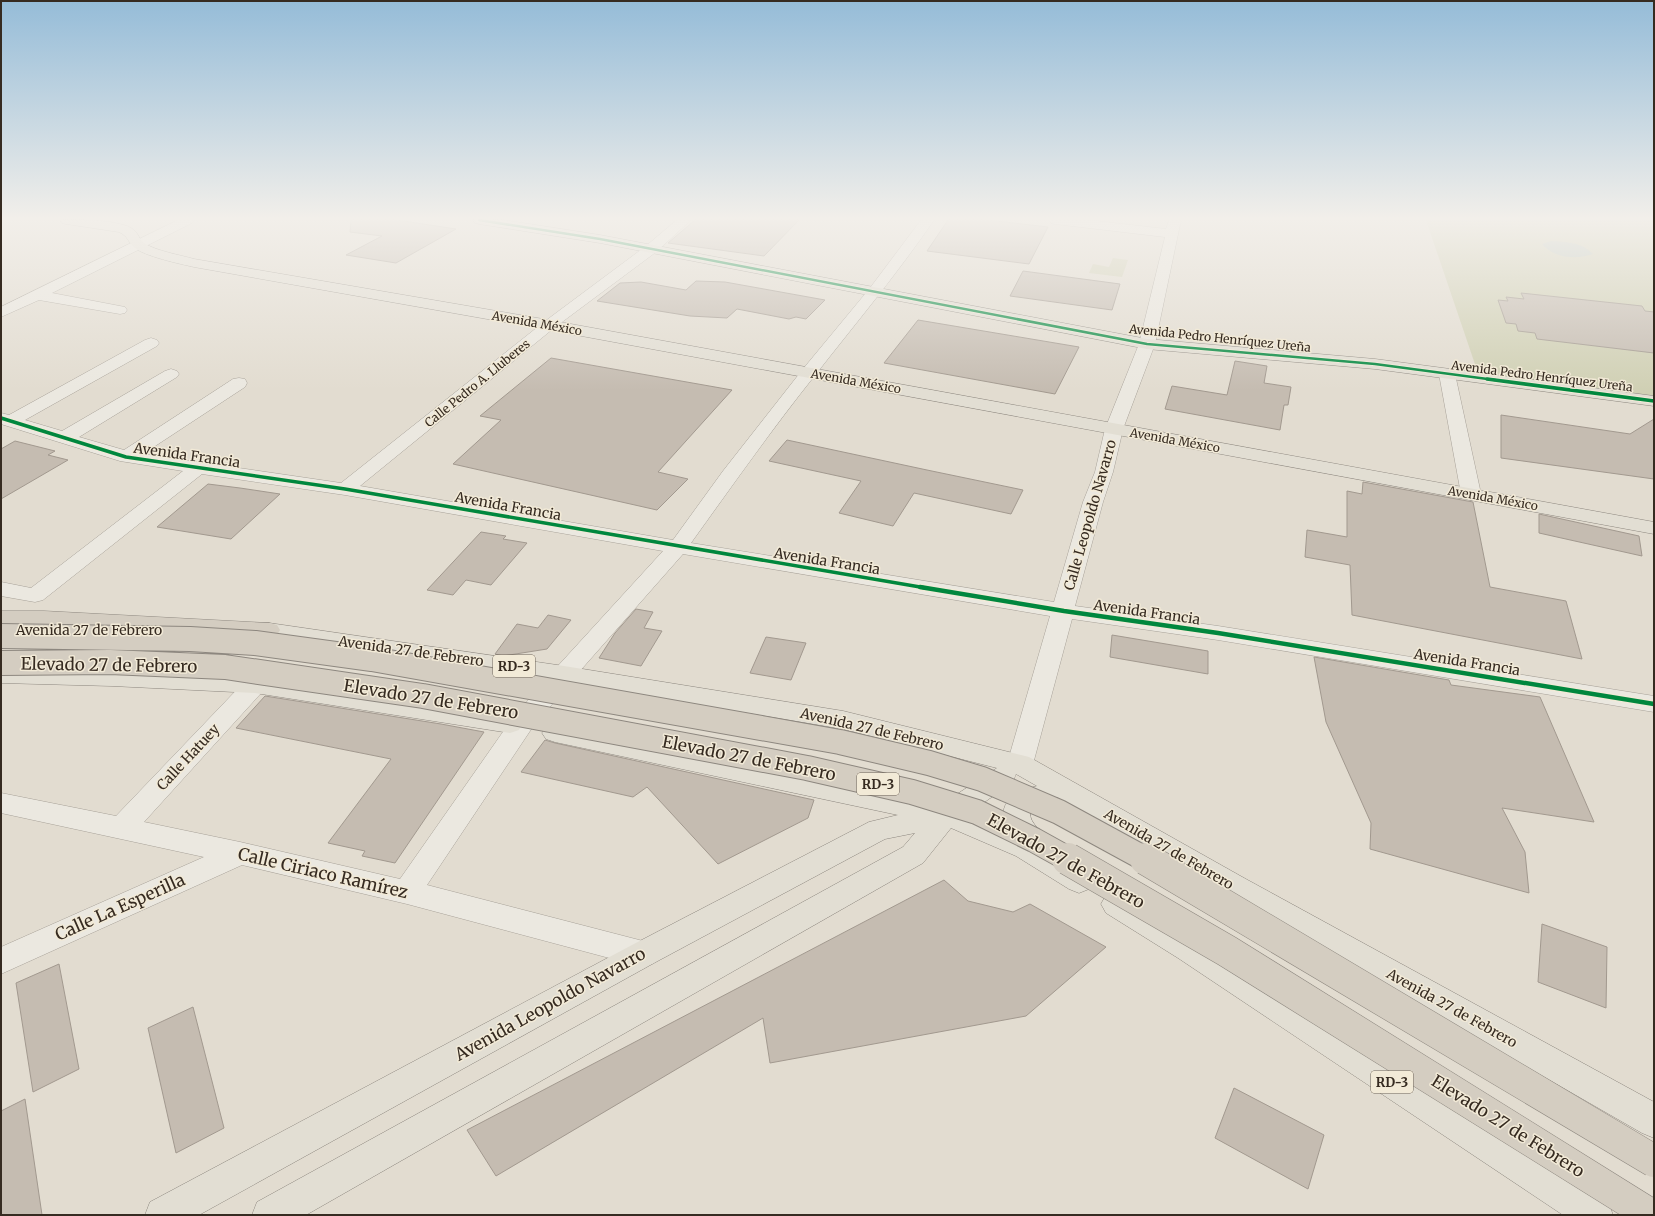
<svg xmlns="http://www.w3.org/2000/svg" width="1655" height="1216" viewBox="0 0 1655 1216" font-family="Merriweather,serif">
  <style>
    .green { fill: #d0d0b4 }
    .water { fill: #bac7bf }
    .building { fill: #c5bcb1; stroke: #a2998f }
    .lines { fill: none; stroke-linecap: round; stroke-linejoin: round }
    .minor-casing { stroke: #a8a299; stroke-width: 1 }
    .major-casing { stroke: #8d877f; stroke-width: 1 }
    .highway-casing { stroke: #8d877f; stroke-width: 1 }
    .minor { fill: #ebe8e0; fill-rule: evenodd }
    .major { fill: #e2ded3; fill-rule: evenodd }
    .highway { fill: #d4cdc1; fill-rule: evenodd }
    .highway-bridge-far1-casing { stroke: #8d877f; stroke-width: 26; stroke-linecap: butt }
    .highway-bridge-casing { stroke: #8d877f; stroke-width: 33; stroke-linecap: butt }
    .highway-bridge-far1 { stroke: #d4cdc1; stroke-width: 24 }
    .highway-bridge { stroke: #d4cdc1; stroke-width: 32 }
    .cycleway-far2-casing { stroke: #f2ead7; stroke-width: 4 }
    .cycleway-far1-casing { stroke: #f2ead7; stroke-width: 5.5 }
    .cycleway-casing { stroke: #f2ead7; stroke-width: 7 }
    .cycleway-far2 { stroke: #00873e; stroke-width: 2.5 }
    .cycleway-far1 { stroke: #00873e; stroke-width: 3.5 }
    .cycleway { stroke: #00873e; stroke-width: 4.5 }
    .labels { text-anchor: middle; dominant-baseline: central; stroke-width: 3; stroke-linejoin: round; paint-order: stroke }
    .far-street-label { font-size: 12px; fill: #362b21; stroke: #f2ead7 }
    .shield { fill: #f2ead7; stroke: #6e6458; stroke-width: 1 }
    .shield-label { font-size: 13px; font-weight: bold; fill: #362b21 }
    .street-label { font-size: 14px; fill: #362b21; stroke: #f2ead7 }
    .near-street-label { font-size: 17px; fill: #362b21; stroke: #f2ead7 }
  </style>
  <rect width="100%" height="100%" fill="#e2dcd0"/>
  <!-- green -->
  <path class="green" d="M1426 220H1654V399L1479 376Z
    M1113 258 1128 260 1122 277 1089 273 1093 264 1109 267Z"/>
  <!-- water -->
  <path class="water" d="M1551 241C1566 242 1582 242 1593 254 1577 260 1553 258 1542 244Z"/>
  <!-- building -->
  <path class="building" d="M351 220H397L456 229 396 263 346 255 382 236 350 232Z
    M695 220H799L764 256 668 243Z
    M948 220H988L1048 227 1029 264 927 251Z
    M1023 271 1120 284 1112 310 1010 296Z
    M696 281 725 282 825 300 806 319 796 317 789 319 737 309 727 318 690 316 597 301 620 283 641 282 686 290Z
    M1521 293 1642 306 1645 311 1654 312V353L1537 339 1535 333 1518 331 1516 324 1506 323 1498 300 1508 301 1506 297 1524 299Z
    M918 320 1079 347 1055 394 884 363Z
    M551 358 732 390 658 472 688 479 657 510 453 464 501 420 480 416Z
    M1235 361 1267 366 1264 383 1291 387 1288 405H1284L1280 430 1165 409 1172 386 1227 395Z
    M1501 415 1630 434 1654 419V479L1501 458Z
    M787 440 927 470 1023 490 1011 514 914 493 893 526 839 513 861 481 769 461Z
    M15 441 55 451 48 455 68 460 1 499V449Z
    M1363 482 1473 502 1490 587 1566 601 1582 659 1352 615 1350 565 1305 557 1307 530 1347 537V491L1362 494Z
    M208 484 240 488 280 494 231 539 157 527Z
    M1539 514 1639 536 1642 556 1539 533Z
    M481 532 506 536 503 539 527 543 491 585 466 580 453 595 427 590Z
    M636 609 653 612 644 628 662 631 641 666 599 658 615 633Z
    M548 615 571 620 547 649 503 656 495 654 517 624 538 628Z
    M1112 635 1208 651V674L1110 657Z
    M766 637 806 643 791 680 750 673Z
    M1314 657 1449 680 1451 685 1540 697 1594 822 1502 808 1525 852 1529 893 1370 849 1371 823 1326 722Z
    M265 696 441 724 484 732 395 863 362 856 365 851 328 843 391 759 236 728Z
    M545 740 555 743 814 800 808 818 718 864 647 787 633 797 521 772Z
    M944 880 968 901 1013 912 1030 904 1106 947 1026 1016 770 1063 763 1018 496 1176 467 1130Z
    M1542 924 1607 947 1606 1008 1538 982Z
    M59 964 79 1069 33 1092 16 983Z
    M193 1007 224 1128 176 1153 148 1028Z
    M1234 1088 1324 1135 1308 1189 1215 1138Z
    M25 1099 42 1215H1V1111Z"/>
  <g class="lines">
    <defs>
      <path id="minor" d="M178 220H194L192 223 52 293 125 307 127 310 125 313 120 314 39 300 1 317V307Z
        M677 220H691L656 252 554 328 360 486 673 540 723 471 803 369 870 288 921 220H934C897 274 856 323 816 374 772 429 732 486 691 543L1054 602 1083 502 1095 472 1105 429 1139 344 1165 237 1055 224 1051 223 1049 220H1088L1166 229 1169 220H1181L1155 344 1123 429 1113 472 1103 502 1075 606 1218 626 1654 696V712L1218 640 1072 619 1033 764 1029 771 1020 774 1011 771 1007 764 1050 616 683 554 572 680 530 731 427 885 643 941 654 945 658 954 654 963 643 967 407 904 242 865 1 974V947L204 857 1 813V793L116 816 247 679 255 677 263 679 267 685 263 691 144 822 240 842 400 879 512 719 556 668 663 551 345 495 202 474 43 600 35 602 1 596V582L31 588 183 471 120 461 4 425 1 424V413L9 415 145 340 151 338 157 340 159 343 157 346 25 420 62 431 165 371 171 369 177 371 179 374 177 377 79 437 124 450 233 379 239 378 245 379 247 383 245 387 143 454 341 483 544 322 646 246Z
        M1447 369 1453 371 1455 374 1481 494 1478 498 1471 500 1464 498 1461 494 1439 374 1441 371Z"/>
      <path id="major" d="M60 220C82 220 106 219 127 226 139 231 137 237 144 243 156 251 180 255 194 259L549 320 1654 522V534L549 330 194 267C181 264 143 256 134 247 127 241 129 237 119 232L66 224 62 223Z
        M473 220H504L600 235 1147 339 1375 359 1654 396V406L1375 369 1147 349 600 243 479 224 475 223Z
        M250 623H269L564 666 843 711 1029 757 1244 878 1654 1102V1138L1642 1133 1057 797 1054 802C1046 805 1037 806 1030 812 1029 824 1044 832 1049 842L1046 847 1089 873 1093 881 1089 889 1079 893 1069 889 1016 856 951 828 923 863 306 1215H252L257 1202 903 847 915 833 885 839 654 963 199 1215H145L150 1202 632 945 869 822 898 815 555 742 546 739 542 733 546 727 555 724 942 804 997 768 843 729 564 682 269 637H250L242 635 239 630 242 625ZM1016 774 1037 786C1015 792 994 803 1008 829L969 813 1013 782Z
        M1 667 112 670 255 677 510 715 519 718 522 724 519 730 510 733 255 693 112 686 1 683Z
        M1116 892 1126 895 1200 940 1608 1202 1613 1215H1563L1178 958 1106 913 1101 904 1106 895Z"/>
      <path id="highway" d="M1 611H44L269 623 277 625 280 630 277 635 269 637 44 625H1Z"/>
    </defs>
    <!-- minor casing -->
    <use href="#minor" class="minor-casing"/>
    <!-- major casing -->
    <use href="#major" class="major-casing"/>
    <!-- highway casing -->
    <use href="#highway" class="highway-casing"/>
    <!-- minor -->
    <use href="#minor" class="minor"/>
    <!-- major -->
    <use href="#major" class="major"/>
    <!-- highway -->
    <use href="#highway" class="highway"/>
    <defs>
      <path id="highway-bridge-far1" d="M1 636 190 639 255 643 372 659 840 742 929 763 982 779 1059 812 1147 860
        M1 663 110 662 225 667 423 696 807 768 912 792 977 812 1034 840 1070 860"/>
      <path id="highway-bridge" d="M1068 859 1227 951 1651 1215
        M1146 859 1654 1161"/>
    </defs>
    <!-- highway-bridge-far1 casing -->
    <use href="#highway-bridge-far1" class="highway-bridge-far1-casing"/>
    <!-- highway-bridge casing -->
    <use href="#highway-bridge" class="highway-bridge-casing"/>
    <!-- highway-bridge-far1 -->
    <use href="#highway-bridge-far1" class="highway-bridge-far1"/>
    <!-- highway-bridge -->
    <use href="#highway-bridge" class="highway-bridge"/>
    <defs>
      <path id="cycleway-far2" d="M479 220 600 239 1147 344 1375 364 1495 380"/>
      <path id="cycleway-far1" d="M1487 379 1654 401
        M1 418 126 457 345 489 926 588"/>
      <path id="cycleway" d="M920 587 1064 611 1218 633 1654 704"/>
    </defs>
    <!-- cycleway-far2 casing -->
    <use href="#cycleway-far2" class="cycleway-far2-casing"/>
    <!-- cycleway-far1 casing -->
    <use href="#cycleway-far1" class="cycleway-far1-casing"/>
    <!-- cycleway casing -->
    <use href="#cycleway" class="cycleway-casing"/>
    <!-- cycleway-far2 -->
    <use href="#cycleway-far2" class="cycleway-far2"/>
    <!-- cycleway-far1 -->
    <use href="#cycleway-far1" class="cycleway-far1"/>
    <!-- cycleway -->
    <use href="#cycleway" class="cycleway"/>
  </g>
  <!-- sky -->
  <linearGradient id="sky" x2="0" y2="1"><stop stop-color="#95bcd8"/><stop offset="0.56" stop-color="#f2efea"/><stop offset="1" stop-color="#f2efea" stop-opacity="0"/></linearGradient>
  <rect width="1655" height="390" fill="url(#sky)"/>
  <g class="labels">
    <!-- far-street labels -->
    <g class="far-street-label">
      <text transform="translate(537 323) rotate(10)">Avenida México</text>
      <text transform="translate(1220 338) rotate(6)">Avenida Pedro Henríquez Ureña</text>
      <text transform="translate(1542 376) rotate(7)">Avenida Pedro Henríquez Ureña</text>
      <text transform="translate(856 381) rotate(10)">Avenida México</text>
      <text transform="translate(477 383) rotate(-39)">Calle Pedro A. Lluberes</text>
      <text transform="translate(1175 440) rotate(10)">Avenida México</text>
      <text transform="translate(1493 498) rotate(10)">Avenida México</text>
    </g>
    <!-- shield labels -->
    <g class="shield">
      <rect x="493" y="655" width="42" height="22" rx="3"/>
      <rect x="857" y="773" width="42" height="22" rx="3"/>
      <rect x="1371" y="1071" width="42" height="22" rx="3"/>
    </g>
    <g class="shield-label">
      <text x="514" y="666">RD-3</text>
      <text x="878" y="784">RD-3</text>
      <text x="1392" y="1082">RD-3</text>
    </g>
    <!-- street labels -->
    <g class="street-label">
      <text transform="translate(187 455) rotate(8)">Avenida Francia</text>
      <text transform="translate(508 506) rotate(10)">Avenida Francia</text>
      <text transform="translate(1090 515) rotate(-74)">Calle Leopoldo Navarro</text>
      <text transform="translate(827 561) rotate(9)">Avenida Francia</text>
      <text transform="translate(1147 612) rotate(8)">Avenida Francia</text>
      <text x="89" y="630">Avenida 27 de Febrero</text>
      <text transform="translate(411 651) rotate(8)">Avenida 27 de Febrero</text>
      <text transform="translate(1467 662) rotate(9)">Avenida Francia</text>
      <text transform="translate(872 729) rotate(13)">Avenida 27 de Febrero</text>
      <text transform="translate(188 757) rotate(-47)">Calle Hatuey</text>
      <text transform="translate(1169 849) rotate(30)">Avenida 27 de Febrero</text>
      <text transform="translate(1452 1008) rotate(29)">Avenida 27 de Febrero</text>
    </g>
    <!-- near-street labels -->
    <g class="near-street-label">
      <text transform="translate(109 665) rotate(1)">Elevado 27 de Febrero</text>
      <text transform="translate(431 699) rotate(9)">Elevado 27 de Febrero</text>
      <text transform="translate(749 758) rotate(11)">Elevado 27 de Febrero</text>
      <text transform="translate(1066 861) rotate(29)">Elevado 27 de Febrero</text>
      <text transform="translate(323 873) rotate(13)">Calle Ciriaco Ramírez</text>
      <text transform="translate(120 907) rotate(-24)">Calle La Esperilla</text>
      <text transform="translate(550 1004) rotate(-29)">Avenida Leopoldo Navarro</text>
      <text transform="translate(1508 1126) rotate(32)">Elevado 27 de Febrero</text>
    </g>
  </g>
  <!-- border -->
  <rect width="1655" height="1216" fill="none" stroke="#362b21" stroke-width="4"/>
</svg>
